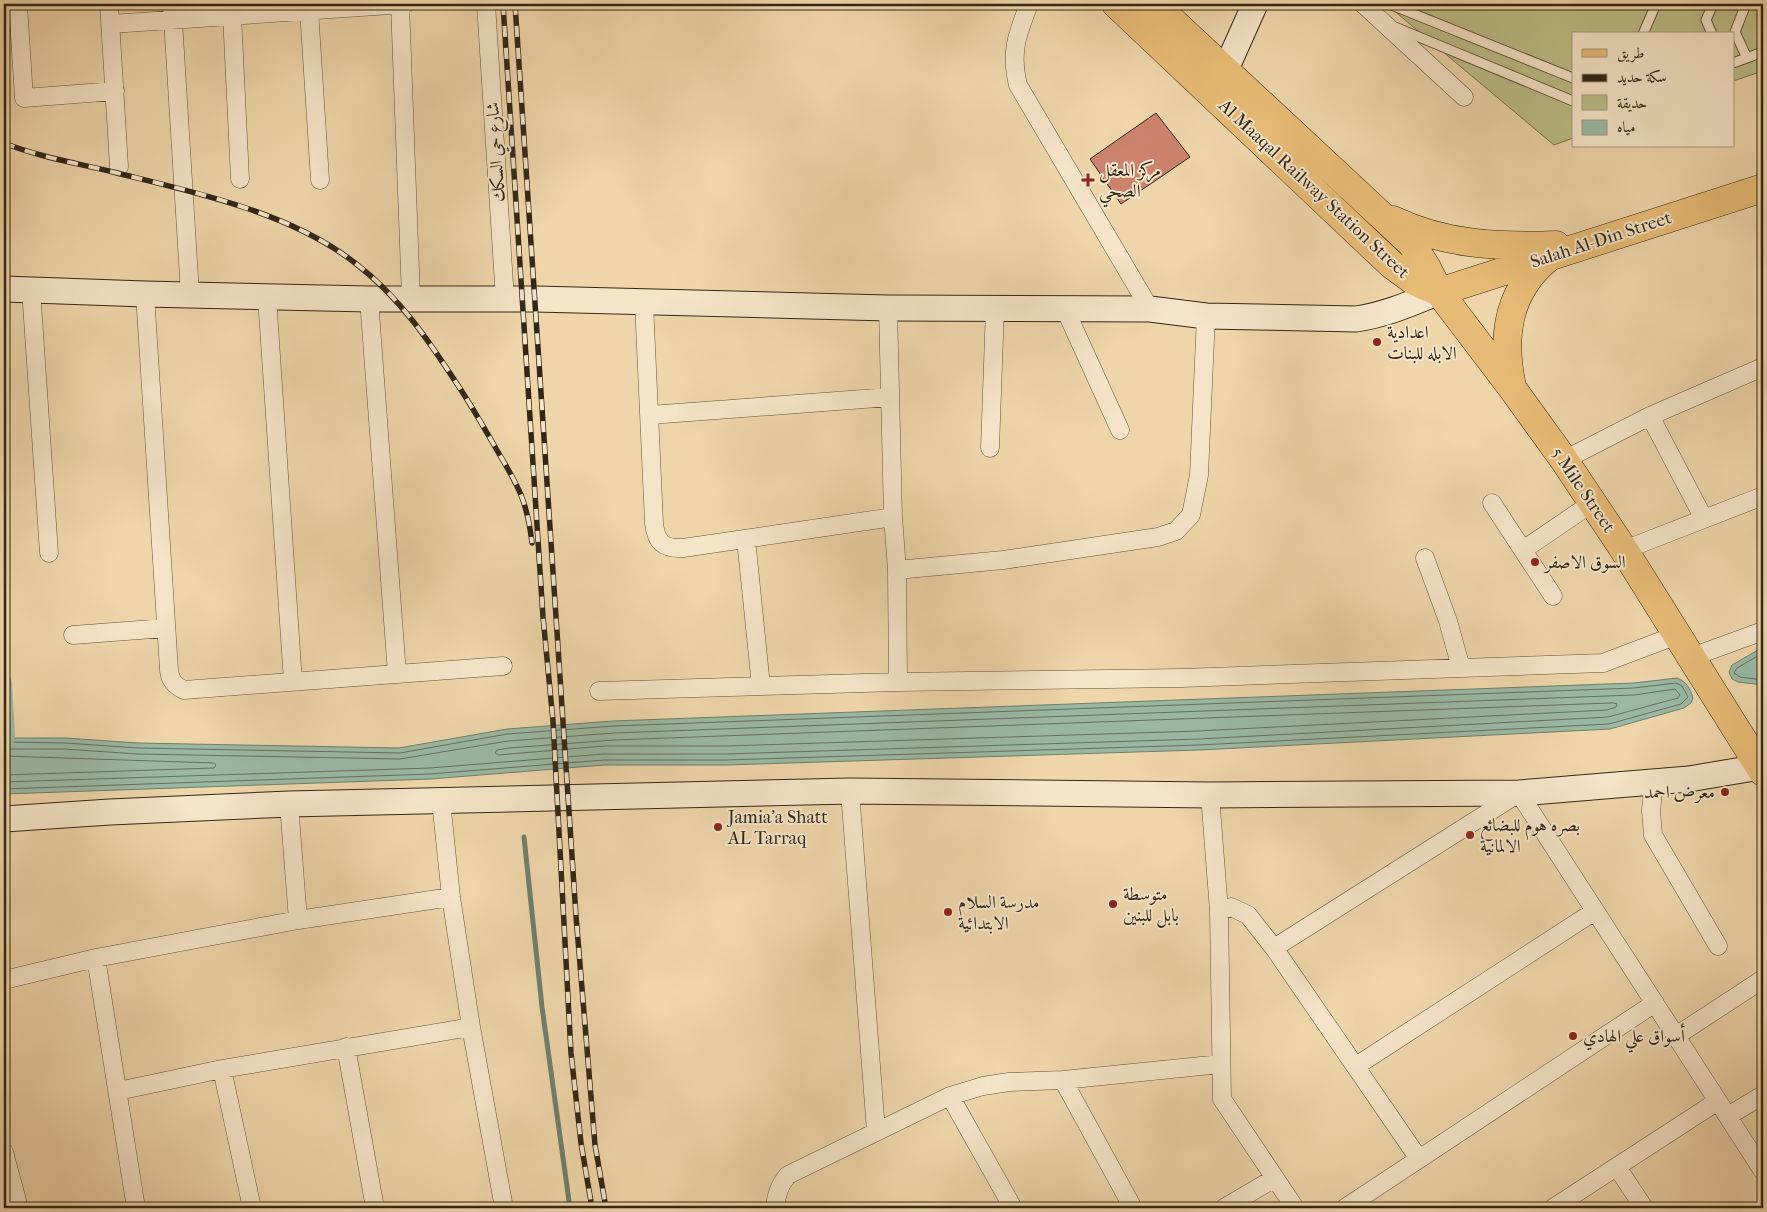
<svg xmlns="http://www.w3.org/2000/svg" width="1767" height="1212" viewBox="0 0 1767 1212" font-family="'IM FELL French Canon',Amiri,serif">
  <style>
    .green { fill: #bcbd86; stroke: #77724e }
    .water { fill: #9ab9a5; stroke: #707f6c }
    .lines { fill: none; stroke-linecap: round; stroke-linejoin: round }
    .shore { stroke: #66705e; stroke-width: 1 }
    .stream { stroke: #707f6c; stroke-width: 5 }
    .canal { stroke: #9ab9a5; stroke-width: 16 }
    .building { fill: #cc826c; stroke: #322717 }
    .lane-casing { stroke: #61533c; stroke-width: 11 }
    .street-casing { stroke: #61533c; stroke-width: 19 }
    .secondary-casing { stroke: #322717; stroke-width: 27 }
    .primary-casing { stroke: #322717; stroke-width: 29 }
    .lane { stroke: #f4e4c8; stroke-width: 9 }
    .street { stroke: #f4e4c8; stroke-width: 18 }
    .secondary { stroke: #f4e4c8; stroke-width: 25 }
    .primary { stroke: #e7bb75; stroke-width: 28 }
    .rail-casing { stroke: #322717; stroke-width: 5.5 }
    .rail { stroke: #f4e4c8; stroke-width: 4; stroke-dasharray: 11; stroke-linecap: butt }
    .poi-dot { fill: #8f2418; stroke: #f4e4c8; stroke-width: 2 }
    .labels { text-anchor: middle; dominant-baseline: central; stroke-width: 4; stroke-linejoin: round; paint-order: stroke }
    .street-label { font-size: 18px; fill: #322717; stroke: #f4e4c8 }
    .poi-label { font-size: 18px; fill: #322717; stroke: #f4e4c8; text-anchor: start }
  </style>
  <rect width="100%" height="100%" fill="#eed6aa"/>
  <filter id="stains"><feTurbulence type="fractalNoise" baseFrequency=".004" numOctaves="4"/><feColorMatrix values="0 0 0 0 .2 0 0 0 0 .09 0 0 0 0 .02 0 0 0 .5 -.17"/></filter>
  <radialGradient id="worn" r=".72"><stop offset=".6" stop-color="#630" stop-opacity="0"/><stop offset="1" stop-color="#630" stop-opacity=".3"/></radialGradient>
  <!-- green -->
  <path class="green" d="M1386 4H1763V71L1733 81V34H1573V138L1554 145Z"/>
  <!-- water -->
  <path class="water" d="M1763 647V685L1738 682 1732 679 1729 672 1732 665Z
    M1677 678C1687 682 1690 688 1693 698L1691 703 1684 708 1610 729 1199 750 727 765H604L431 779 4 794V738H65L138 743 399 748 507 729 613 721 1634 683Z"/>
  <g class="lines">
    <!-- shore -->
    <path class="shore" d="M1763 653 1737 668 1734 673 1740 677 1763 680
      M1614 703 1617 704 1616 707 1607 710 1198 731 726 746H604L498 755 495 753 497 750 509 748 614 740Z
      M4 742 65 743 138 748 400 753 507 734 614 726 1634 688 1676 683 1682 686 1688 697 1681 704 1609 724 1199 745 726 760H604L430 774 4 789
      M4 749H64L138 754 400 759 508 741 614 733 1634 695 1675 689 1680 695 1678 698 1608 717 1199 739 726 754H604L430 768 4 782
      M4 756 214 763 216 765 214 768 4 775"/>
    <!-- stream -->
    <path class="stream" d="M524 837 542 1007 570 1208"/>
    <!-- canal -->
    <path class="canal" d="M4 683 7 738"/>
  </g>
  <!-- building -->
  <path class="building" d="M1156 113 1190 157 1121 204 1090 159Z"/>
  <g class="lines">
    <defs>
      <path id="lane" d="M1389 4 1573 78
        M1746 4 1735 32 1747 58
        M1395 27 1573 101
        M1643 34 1656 4
        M1712 34 1706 20 1713 4
        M1733 63 1763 52"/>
      <path id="street" d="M18 4 24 98 115 91
        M109 4 119 167
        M172 4 190 294
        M400 4 411 298
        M486 4 505 300
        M1029 4C1017 35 1010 52 1018 85L1150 309
        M1363 4 1464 97
        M309 10 320 180
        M232 15 240 179
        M111 24 405 4
        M31 289 49 553
        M145 294 169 670C170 680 174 685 184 690L503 666
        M267 297 293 682
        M369 299 397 674
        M644 303 654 523C656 542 663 549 683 548L893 517
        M888 308 893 517 897 570 898 682
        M1065 309 1120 430
        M650 415 890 397
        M1650 416 1704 519
        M990 448 995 308
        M1564 460 1650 416 1763 367
        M1492 503 1553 596
        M746 539 761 686
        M1523 550 1592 503
        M1624 550 1763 496
        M1425 558 1448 621 1461 668
        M897 570 1003 560 1158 537 1176 531 1191 515 1199 475 1206 316
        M73 635 166 628
        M1692 657 1763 631
        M599 691 898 682 1182 678 1603 663 1677 635
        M1654 782 1651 811 1653 835 1718 946
        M850 791 876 1131
        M1210 795 1219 911 1222 1099 1295 1208
        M441 801 451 897 471 1027 504 1208
        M289 804 298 920
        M1219 911 1231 907 1248 915 1274 948 1419 1159
        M1274 948 1519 793 1763 1171
        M96 958 136 1208
        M4 980 96 958 298 920 451 897
        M1676 1036 1763 979
        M346 1047 375 1208
        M1356 1066 1595 911
        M222 1069 252 1208
        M1063 1080 1133 1208
        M118 1091 222 1069 471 1027
        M950 1096 1013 1208
        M1728 1116 1763 1095
        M4 1152 19 1208
        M1617 1167 1644 1208
        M775 1208C776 1195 779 1185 788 1175L950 1096 983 1086 1009 1082 1063 1080 1221 1064
        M1224 1208 1275 1178
        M1345 1208 1655 1003
        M1553 1208 1718 1101"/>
      <path id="secondary" d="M1226 69 1255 4
        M4 289 145 294 369 299H536L888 308 1150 309 1206 316 1356 319C1385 315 1412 303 1439 292
        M4 819 110 812 289 804 850 791 1210 795 1519 793 1689 779 1760 767"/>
      <path id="primary" d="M1116 4 1392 265 1414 281 1439 292
        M1154 4 1412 244 1427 268 1439 292 1512 388 1564 460 1624 550 1763 772
        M1393 220C1445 245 1500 247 1556 245
        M1439 292 1763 188
        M1512 386C1501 336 1508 291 1548 258"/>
    </defs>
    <!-- lane casing -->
    <use href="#lane" class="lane-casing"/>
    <!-- street casing -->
    <use href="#street" class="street-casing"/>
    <!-- secondary casing -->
    <use href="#secondary" class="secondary-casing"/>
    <!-- primary casing -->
    <use href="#primary" class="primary-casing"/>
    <!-- lane -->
    <use href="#lane" class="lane"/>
    <!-- street -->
    <use href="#street" class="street"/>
    <!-- secondary -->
    <use href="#secondary" class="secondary"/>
    <!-- primary -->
    <use href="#primary" class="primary"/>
    <defs>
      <path id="rail" d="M503 4 543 617 553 721 571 1053 581 1143 592 1208
        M515 4 576 916 595 1145 606 1208
        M4 143C39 157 76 163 113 172 193 192 290 212 355 263 400 297 431 344 461 390 474 410 486 431 498 452 506 466 515 480 521 495 527 510 530 526 532 543"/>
    </defs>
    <!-- rail casing -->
    <use href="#rail" class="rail-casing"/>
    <!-- rail -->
    <use href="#rail" class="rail"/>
  </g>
  <!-- markers -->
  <g class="poi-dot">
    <path d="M1085.5 172.5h5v5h5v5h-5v5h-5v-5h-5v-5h5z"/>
    <circle cx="1377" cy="342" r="5"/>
    <circle cx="1535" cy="562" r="5"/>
    <circle cx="1725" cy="792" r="5"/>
    <circle cx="718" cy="827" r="5"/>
    <circle cx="1470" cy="835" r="5"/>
    <circle cx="1113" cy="904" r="5"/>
    <circle cx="948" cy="912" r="5"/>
    <circle cx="1573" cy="1036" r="5"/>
  </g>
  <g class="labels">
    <!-- street labels -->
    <g class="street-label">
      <text transform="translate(496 152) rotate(-94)">شارع حي السكك</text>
      <text transform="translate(1314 189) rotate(43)">Al Maaqal Railway Station Street</text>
      <text transform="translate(1601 240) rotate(-18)">Salah Al-Din Street</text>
      <text transform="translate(1583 490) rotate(56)">5 Mile Street</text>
    </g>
    <!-- poi labels -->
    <g class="poi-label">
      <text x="1099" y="170">مركز المعقل<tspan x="1099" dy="21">الصحي</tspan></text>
      <text x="1387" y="332">اعدادية<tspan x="1387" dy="21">الابله للبنات</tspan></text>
      <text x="1545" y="562">السوق الاصفر</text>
      <text x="1715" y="792" text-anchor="end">معرض احمد</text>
      <text x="728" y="817">Jamia'a Shatt<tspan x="728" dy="21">AL Tarraq</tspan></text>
      <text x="1480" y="825">بصره هوم للبضائع<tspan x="1480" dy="21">الالمانية</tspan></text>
      <text x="1123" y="894">متوسطة<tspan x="1123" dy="21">بابل للبنين</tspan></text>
      <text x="958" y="902">مدرسة السلام<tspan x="958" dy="21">الابتدائية</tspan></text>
      <text x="1583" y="1036">أسواق علي الهادي</text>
    </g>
  </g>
  <!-- margin -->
  <rect width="1767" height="1212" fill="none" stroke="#eed6aa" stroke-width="20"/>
  <rect x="5" y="5" width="1757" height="1202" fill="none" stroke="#322717" stroke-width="2.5"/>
  <rect x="10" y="10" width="1747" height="1192" fill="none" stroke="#322717"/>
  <!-- legend -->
  <rect x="1572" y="32" width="162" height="115" fill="#f4e4c8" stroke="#a69881"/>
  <rect x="1582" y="49" width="25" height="8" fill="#e7bb75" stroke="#a69881"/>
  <text x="1617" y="58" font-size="15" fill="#322717">طريق</text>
  <rect x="1582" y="74" width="25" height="8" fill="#322717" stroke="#a69881"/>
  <text x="1617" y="82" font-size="15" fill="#322717">سكة حديد</text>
  <rect x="1582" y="95" width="25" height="15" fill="#bcbd86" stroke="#a69881"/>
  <text x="1617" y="108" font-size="15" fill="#322717">حديقة</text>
  <rect x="1582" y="120" width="25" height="15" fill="#9ab9a5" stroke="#a69881"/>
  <text x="1617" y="132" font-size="15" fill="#322717">مياه</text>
  <rect width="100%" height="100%" filter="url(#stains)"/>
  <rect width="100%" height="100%" fill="url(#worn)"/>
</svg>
